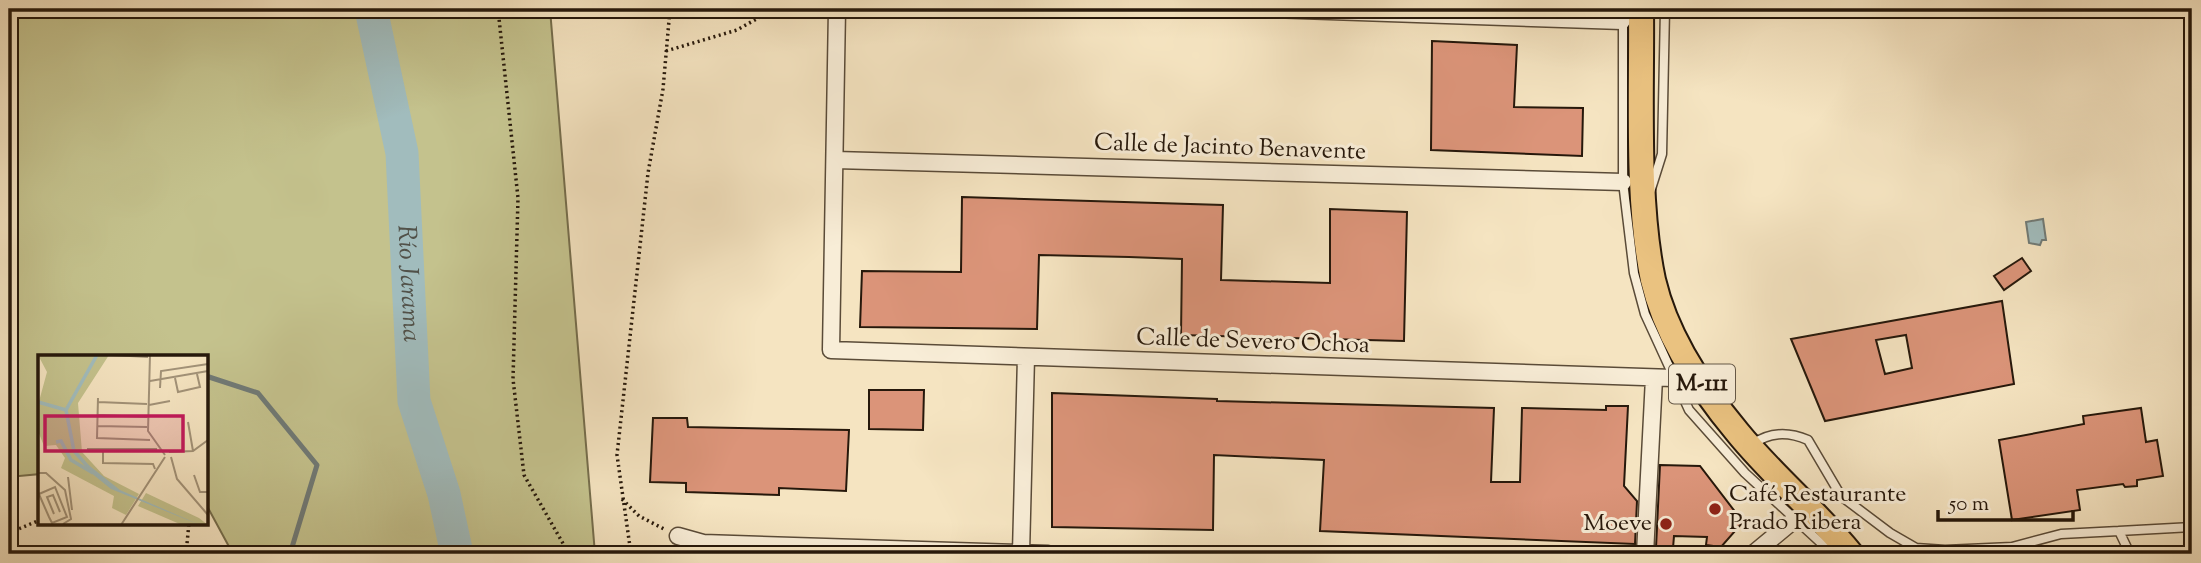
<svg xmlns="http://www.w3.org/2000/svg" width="2201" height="563" viewBox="0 0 2201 563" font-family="'Sorts Mill Goudy',serif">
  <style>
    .green { fill: #c4c28d; stroke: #756d4c; stroke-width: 2 }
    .water { fill: #a1bcbd; stroke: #707a76; stroke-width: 2 }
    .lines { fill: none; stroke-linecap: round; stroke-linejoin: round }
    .stream { stroke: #707a76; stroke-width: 5 }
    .river { stroke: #a1bcbd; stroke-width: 33 }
    .building { fill: #db9479; stroke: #26180b; stroke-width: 2; fill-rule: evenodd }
    .service-casing { stroke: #5a4b38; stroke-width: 11 }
    .minor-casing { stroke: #5a4b38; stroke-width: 19 }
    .primary-casing { stroke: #26180b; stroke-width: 28 }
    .path { stroke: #26180b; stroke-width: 3.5; stroke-dasharray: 2 3.5; stroke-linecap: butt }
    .service { stroke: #f8edd7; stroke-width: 8 }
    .minor { stroke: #f8edd7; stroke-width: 16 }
    .primary { stroke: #eac280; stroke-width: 24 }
    .poi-dot { fill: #8f2418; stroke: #f8edd7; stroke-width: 2.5 }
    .labels { text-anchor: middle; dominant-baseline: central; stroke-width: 6; stroke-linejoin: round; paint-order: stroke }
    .shield { fill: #f8edd7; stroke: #655848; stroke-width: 2 }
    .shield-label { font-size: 23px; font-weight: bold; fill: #26180b }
    .street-label { font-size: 24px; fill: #26180b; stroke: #f8edd7 }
    .poi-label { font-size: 24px; fill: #26180b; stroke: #f8edd7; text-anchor: start }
    .water-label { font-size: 26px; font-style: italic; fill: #515149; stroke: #f8edd7 }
    .inset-river { fill: none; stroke: #a1bcbd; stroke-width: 3.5 }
    .inset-road { fill: none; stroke: #a29278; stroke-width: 2 }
    .view { fill: #c2185b; fill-opacity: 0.15; stroke: #c2185b; stroke-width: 3.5 }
    .inset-edge { fill: none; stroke: #26180b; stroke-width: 3.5 }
  </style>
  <rect width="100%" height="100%" fill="#f5e4c1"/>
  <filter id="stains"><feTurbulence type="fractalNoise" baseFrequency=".00286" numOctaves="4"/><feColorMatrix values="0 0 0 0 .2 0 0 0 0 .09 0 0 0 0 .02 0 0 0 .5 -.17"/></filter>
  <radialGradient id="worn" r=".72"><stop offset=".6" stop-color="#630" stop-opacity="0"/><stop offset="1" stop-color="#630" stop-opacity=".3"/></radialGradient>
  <!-- green -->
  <path class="green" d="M9 9H550L595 554H233L207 506 206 356H40V474L9 477Z"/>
  <!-- water -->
  <path class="water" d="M2043 219 2046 240H2042L2040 245 2029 243 2026 222Z"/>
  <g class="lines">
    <!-- stream -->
    <path class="stream" d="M206 376 258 393 317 465 290 554"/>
    <!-- river -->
    <path class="river" id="s1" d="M371 9 402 153 414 401 444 494 457 554"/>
  </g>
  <!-- building -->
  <path class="building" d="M1432 41 1517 45 1514 107 1583 108 1582 156 1431 150Z
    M962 197 1223 205 1221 280 1330 283V209L1407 212 1404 341 1181 335 1182 259 1129 257 1039 255 1037 329 860 327 862 271 961 272Z
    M2022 258 2031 271 2004 290 1994 276Z
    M2002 301 2014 384 1825 421 1791 339ZM1906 335 1912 368 1885 374 1876 340Z
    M869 390H924L923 430 869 429Z
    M1052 393 1217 399V401L1494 408 1491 482H1520L1522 408 1606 410V406H1628L1624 486 1637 501 1635 544 1320 531 1324 460 1214 455 1213 530 1052 527Z
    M2141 408 2146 442 2157 440 2163 476 2137 480V486L2125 487 2123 484 2077 490 2080 510 2012 520 1999 440 2084 424 2083 416Z
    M653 418H687L688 427 849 430 846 491 779 488V495L686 492V483L650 482Z
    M1660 465 1700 466 1743 522 1721 547 1706 545 1707 537 1674 536 1673 548H1656Z"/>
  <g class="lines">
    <defs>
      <path id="service" d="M1623 9V182L1634 273 1645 314 1689 410 1745 473 1833 554
        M1650 192 1662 154 1665 9
        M1751 445C1769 432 1787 431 1808 440L1841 496 1890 533 1916 548 1945 550 2012 547 2061 534 2119 531 2130 554
        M2119 531 2192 527"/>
      <path id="minor" d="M837 9 831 350 1673 378
        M1271 9 1622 21
        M835 160 1623 182
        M678 536 703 543 1048 554
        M1021 553 1026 357
        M1645 554 1654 378
        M1753 554 1794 520"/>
      <path id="primary" d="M1641 9C1642 92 1636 200 1653 280 1666 336 1702 390 1738 433 1773 476 1816 511 1851 554"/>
    </defs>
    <!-- service casing -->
    <use href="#service" class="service-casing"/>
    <!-- minor casing -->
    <use href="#minor" class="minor-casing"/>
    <!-- primary casing -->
    <use href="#primary" class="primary-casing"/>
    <!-- path -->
    <path class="path" d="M498 9 518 198 513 379 524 475 569 554
      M666 51 737 30 774 9
      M622 499 639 516 664 529
      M9 533 40 520
      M186 554 189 523
      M631 554 617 455 648 173 663 89 670 9"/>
    <!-- service -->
    <use href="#service" class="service"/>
    <!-- minor -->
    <use href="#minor" class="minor"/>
    <!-- primary -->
    <use href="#primary" class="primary"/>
  </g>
  <!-- markers -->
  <g class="poi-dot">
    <circle cx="1715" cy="509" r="7"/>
    <circle cx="1666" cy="524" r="7"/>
  </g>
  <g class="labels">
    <!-- shield labels -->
    <rect class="shield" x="1669" y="364.5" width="66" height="39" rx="5"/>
    <g class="shield-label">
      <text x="1702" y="384">M-111</text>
    </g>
    <!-- street labels -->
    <g class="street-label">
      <text transform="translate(1230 148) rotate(2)">Calle de Jacinto Benavente</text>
      <text transform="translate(1253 342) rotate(2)">Calle de Severo Ochoa</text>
    </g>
    <!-- poi labels -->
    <g class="poi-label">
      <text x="1729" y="495">Café Restaurante<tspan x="1729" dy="28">Prado Ribera</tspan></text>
      <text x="1652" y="524" text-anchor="end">Moeve</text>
    </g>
    <!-- water labels -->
    <g class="water-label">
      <text stroke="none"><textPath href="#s1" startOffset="278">Río Jarama</textPath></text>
    </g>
  </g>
  <!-- overview -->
  <g transform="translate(38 355)">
    <rect width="170" height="170" fill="#f5e4c1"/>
    <path d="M0 0H71L40 48 44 97 66 121 101 139 88 160 74 153 76 141 23 113 27 103 18 90 6 91 0 76V50L9 17ZM108 138 161 163 170 170H144L100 151Z" fill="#c4c28d"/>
    <path d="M48 108 82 135 162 170 73 134 47 113Z" fill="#a1bcbd"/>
    <path class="inset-river" d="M0 47 28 55M18 87 23 86 33 105 55 118M51 113 36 96 28 55 59 0"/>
    <path class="inset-road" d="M74 0 110 2M112 0 110 76 127 100M137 23 140 37 162 32 159 19M112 26 170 16M122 33 123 16 170 9M60 43 59 83 112 85M60 47 109 49M111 50 132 46M59 60 109 62M150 67 155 96M59 71 109 72M49 94H119M65 95V108L115 109 117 114M131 97 155 96 170 85M133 102 139 124 170 160M0 118H8L27 135 33 164 25 169M156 120 162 137H170M30 122 34 155M0 137 11 162 14 168 29 162 17 132 1 139M16 159 9 142 15 140 22 157M83 170 127 102"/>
    <path class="view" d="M7 61H145V96H7Z"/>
    <rect width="170" height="170" class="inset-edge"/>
  </g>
  <!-- margin -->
  <rect width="2201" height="563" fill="none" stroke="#f5e4c1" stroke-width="35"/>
  <rect x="10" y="10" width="2180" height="542" fill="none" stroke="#26180b" stroke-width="3.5"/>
  <rect x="18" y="18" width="2166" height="528" fill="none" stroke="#26180b" stroke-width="2"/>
  <!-- scale -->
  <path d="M1938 510v10h135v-10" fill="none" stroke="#26180b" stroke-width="3.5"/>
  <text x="1949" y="510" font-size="21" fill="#26180b" stroke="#f8edd7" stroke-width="5" paint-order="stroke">50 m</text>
  <rect width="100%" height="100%" filter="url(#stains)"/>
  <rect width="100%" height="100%" fill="url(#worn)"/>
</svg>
